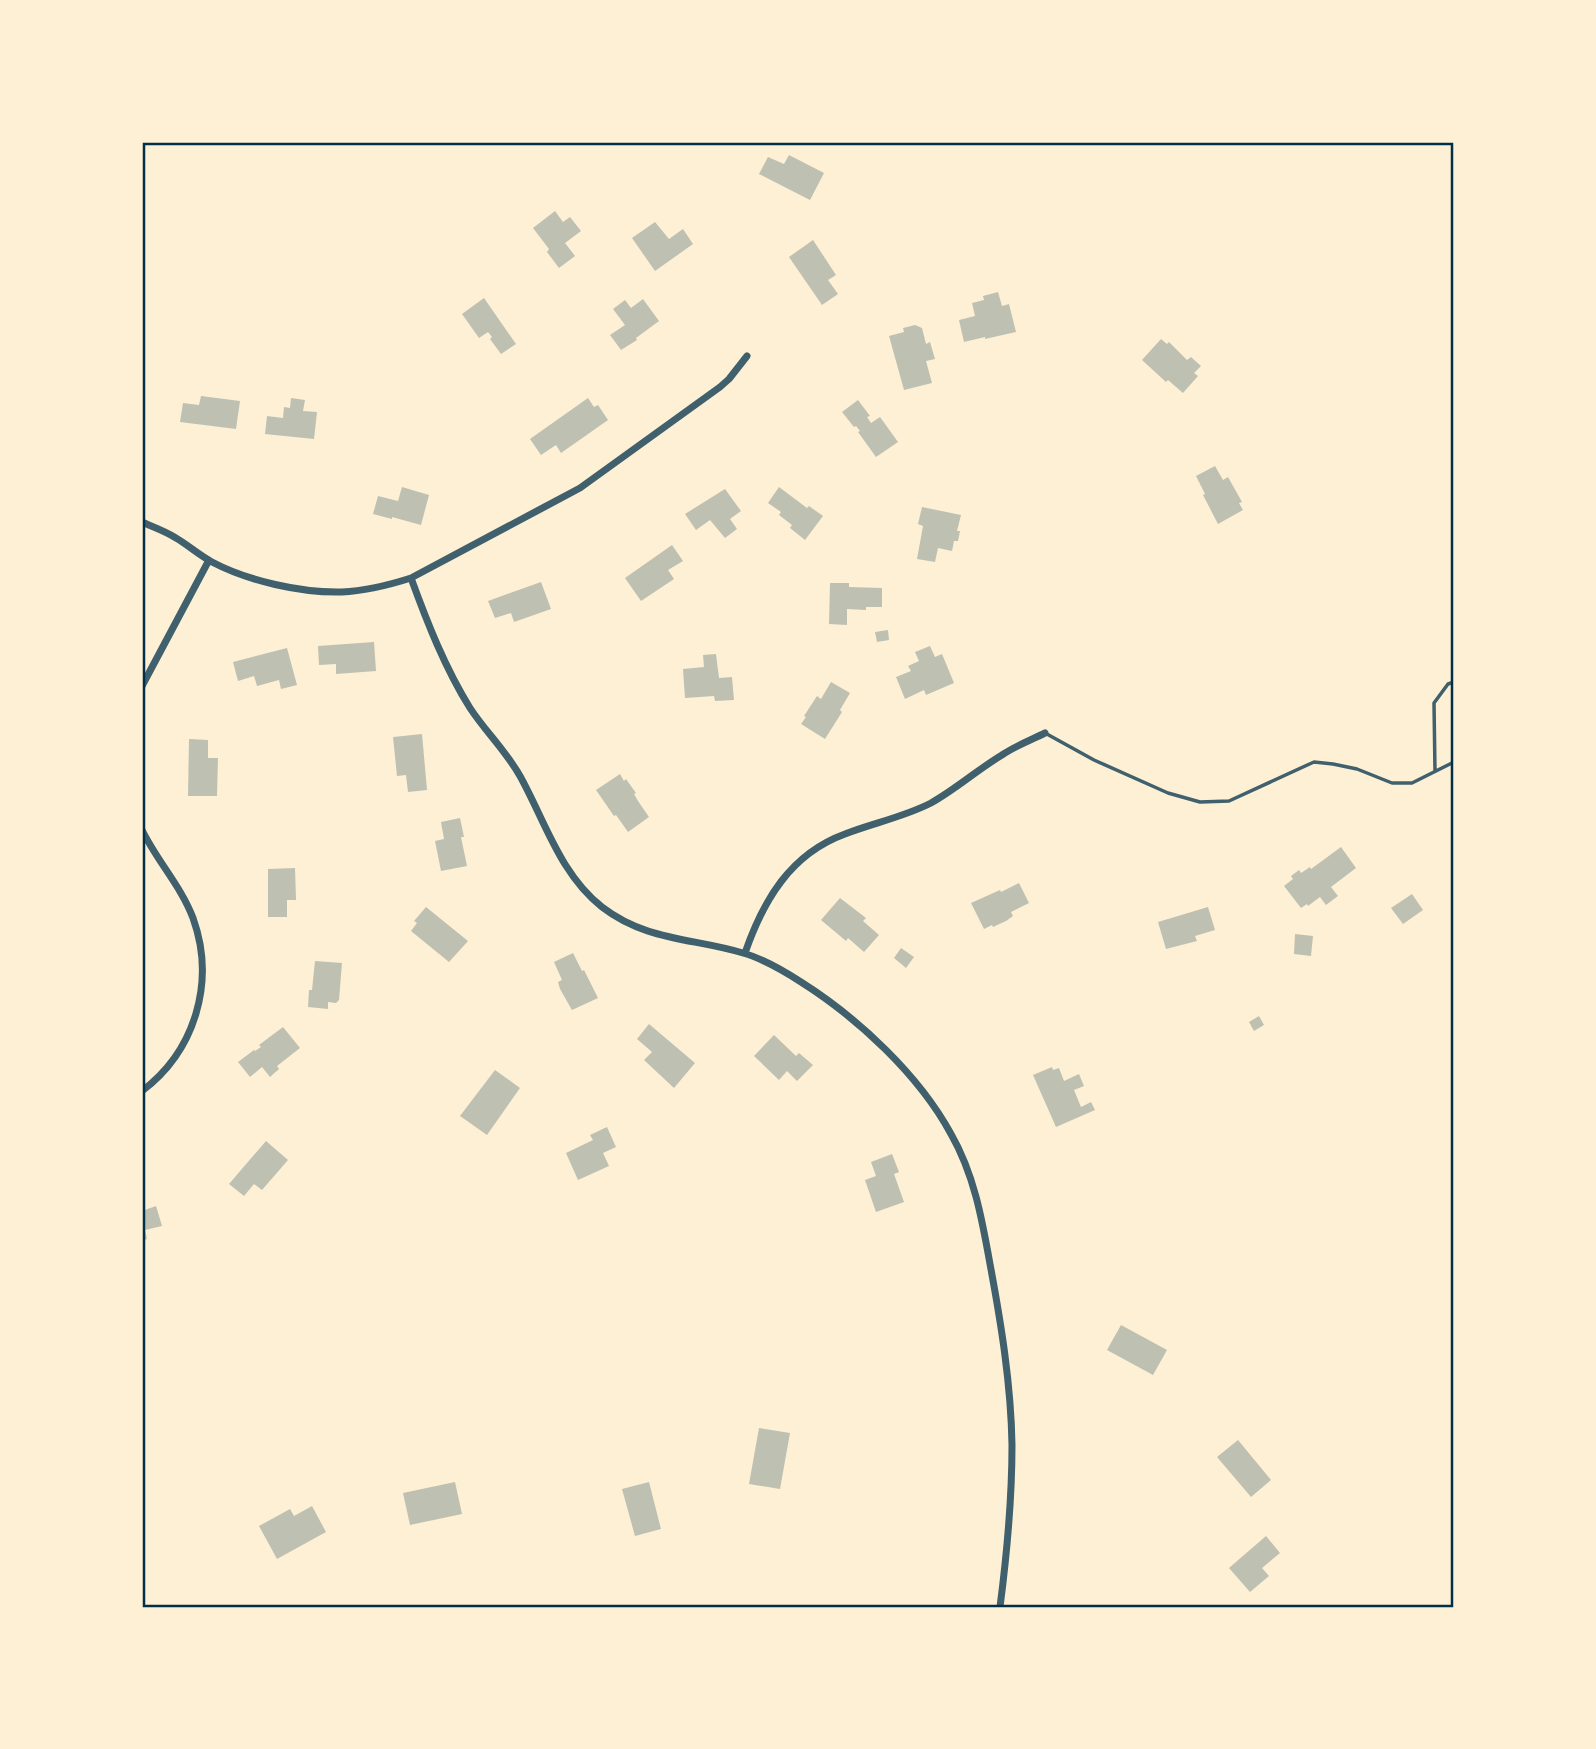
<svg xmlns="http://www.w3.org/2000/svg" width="1596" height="1749" viewBox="0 0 1596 1749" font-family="Bitter,serif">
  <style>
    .building { fill: #bec0b2 }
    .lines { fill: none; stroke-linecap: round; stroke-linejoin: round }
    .service { stroke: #3f606c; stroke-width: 3.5 }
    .minor { stroke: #3f606c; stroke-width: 7 }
    .neatline { fill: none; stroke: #003049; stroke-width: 2.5 }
  </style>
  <rect width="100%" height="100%" fill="#fdf0d5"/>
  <!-- building -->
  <path class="building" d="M789 155 824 173 810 200 759 174 768 157 784 164Z
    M555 211 563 222 570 217 581 231 565 243 575 256 559 268 547 252 549 249 533 228Z
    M655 222 669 239 683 229 693 244 655 271 632 238Z
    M813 240 836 275 828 280 838 294 822 305 789 257Z
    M998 292 1002 306 1009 304 1016 332 985 339V337L964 342 959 320 975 316 972 303 984 300 983 296Z
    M484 298 516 344 501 354 490 339 492 337 488 332 479 338 462 314Z
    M643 299 659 321 636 338 637 340 621 350 610 335 625 325 613 309 625 300 631 308Z
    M915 325 922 328 926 344 930 342 935 359 926 361 932 383 904 390 889 336 904 332 903 328Z
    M1161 339 1167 344 1169 342 1187 360 1191 357 1201 366 1194 373 1198 376 1183 393 1168 380 1166 382 1142 360Z
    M201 396 240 401 236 429 180 422 183 403 199 405Z
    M291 398 305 400 303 411 317 412 314 439 265 434 267 416 283 418 284 407 290 408Z
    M588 398 594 407 598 405 608 420 561 453 556 445 541 455 530 439Z
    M858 400 870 416 867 417 871 423 880 417 898 442 876 457 858 432 860 431 856 426 854 427 842 412Z
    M1215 466 1223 480 1228 477 1242 502 1239 503 1243 510 1218 524 1203 495 1205 494 1196 476Z
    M402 487 429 495 421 525 392 517V519L373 514 378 496 398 501Z
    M779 487 807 508 809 506 823 516 805 540 790 528 792 525 779 515 781 512 768 503Z
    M725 489 741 511 730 519 737 529 725 538 710 520 696 530 685 514Z
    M922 507 961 515 957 531H960L958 541H954L952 551 938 548 935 562 917 559 923 526 918 524Z
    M672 545 683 561 668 570 674 579 641 601 625 578Z
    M541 582 551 609 514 622 511 613 495 618 488 601Z
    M830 583H849V587L882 588V607H866V610L847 609V625L829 624Z
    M888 630 889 640 877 642 875 632Z
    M374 642 376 671 336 674V664L319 665 318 646Z
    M930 646 935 657 942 654 954 683 926 695 924 690 905 699 896 677 911 671 908 666 919 661 915 652Z
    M287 648 297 685 281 689 279 680 257 686 254 676 238 681 233 662Z
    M716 654 719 678 732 677 734 700 715 701 714 696 685 698 683 669 704 667 703 655Z
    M831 682 850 693 840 710 842 712 825 739 801 724 806 717 804 716 817 696 821 699Z
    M422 734 427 790 408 792 406 775 397 776 393 737Z
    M189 739 208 740V758H218L217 796H188Z
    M620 774 624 781 626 779 636 793 634 794 638 801 649 817 628 832 616 815 614 816 596 790Z
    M460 818 464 837H461L467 866 441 871 435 841 444 839 441 822Z
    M1341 847 1356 868 1331 887 1338 896 1326 905 1320 897 1308 906 1307 904 1301 908 1284 886 1293 879 1291 876 1299 870 1301 873 1310 867 1311 869Z
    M295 868 296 900H287V917H268V869Z
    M1019 883 1029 903 1011 912 1013 916 1006 921 993 927 992 925 984 929 971 903 1000 890 1001 892Z
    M1412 894 1423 910 1403 924 1391 908Z
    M840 898 866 918 863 921 879 935 864 952 848 938 846 941 821 920Z
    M426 907 468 941 449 962 411 931 417 923 414 921Z
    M1208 907 1215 930 1195 936 1197 941 1166 949 1158 922Z
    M1295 934 1313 936 1311 956 1294 954Z
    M901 948 914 957 906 968 894 958Z
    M573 953 582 971 584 970 598 998 572 1010 560 989 558 982 562 980 554 962Z
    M315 961 342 963 339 1000 336 1003 328 1002V1009L308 1007 309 990H312Z
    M1259 1016 1264 1025 1254 1031 1249 1022Z
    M649 1024 695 1063 674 1088 644 1060 652 1052 637 1039Z
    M283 1027 300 1048 277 1066 279 1069 270 1077 262 1067 250 1077 238 1062 254 1050 255 1051 261 1047 259 1045Z
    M774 1035 796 1056 799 1053 813 1065 797 1081 787 1071 779 1080 754 1056Z
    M1052 1067 1053 1070 1059 1068 1064 1081 1079 1074 1084 1086 1074 1090 1081 1107 1091 1102 1095 1110 1056 1127 1033 1075Z
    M495 1070 520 1088 487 1135 460 1116Z
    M607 1127 616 1147 603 1153 609 1166 578 1180 566 1153 593 1140 590 1135Z
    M266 1141 288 1160 262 1190 254 1184 244 1196 229 1184Z
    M892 1154 899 1172 894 1174 904 1202 876 1212 865 1180 876 1176 871 1162Z
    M156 1206 162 1226 145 1230 147 1239 142 1241V1211Z
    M1121 1325 1167 1350 1153 1375 1107 1350Z
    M759 1428 790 1433 780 1489 749 1484Z
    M1238 1440 1271 1480 1251 1497 1217 1457Z
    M455 1482 462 1514 410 1525 403 1493Z
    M649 1482 661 1529 635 1536 622 1489Z
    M312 1506 326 1532 277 1559 259 1526 290 1509 294 1516Z
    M1266 1536 1280 1553 1262 1568 1269 1576 1250 1592 1229 1568Z"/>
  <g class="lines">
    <!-- service -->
    <path class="service" d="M1045 733 1094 760 1168 793 1200 802 1229 801 1314 762 1333 764 1357 769 1392 783H1412L1454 762
      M1435 771 1434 703 1448 684 1454 682"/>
    <!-- minor -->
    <path class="minor" d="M142 522C153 527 165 531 176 538 188 545 199 555 212 562 248 581 301 593 342 592 366 591 389 585 411 578L580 488 720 387 729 379 747 356
      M411 578C427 622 445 668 470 708 485 731 506 751 520 776 545 821 560 874 602 907 646 941 693 938 743 953 764 959 784 971 801 982 858 1018 919 1075 951 1134 974 1174 982 1219 990 1264 1001 1323 1011 1384 1012 1445 1012 1499 1007 1553 1000 1607
      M142 686 209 560
      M142 830C157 861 181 886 193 918 216 982 195 1051 142 1091
      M745 953C763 901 790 854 845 834 873 823 904 817 931 803 956 789 977 770 1002 755 1015 746 1031 740 1045 733"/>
  </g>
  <!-- border -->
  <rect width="1596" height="1749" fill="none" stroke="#fdf0d5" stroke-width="287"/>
  <rect x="144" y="144" width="1308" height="1462" class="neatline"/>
</svg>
